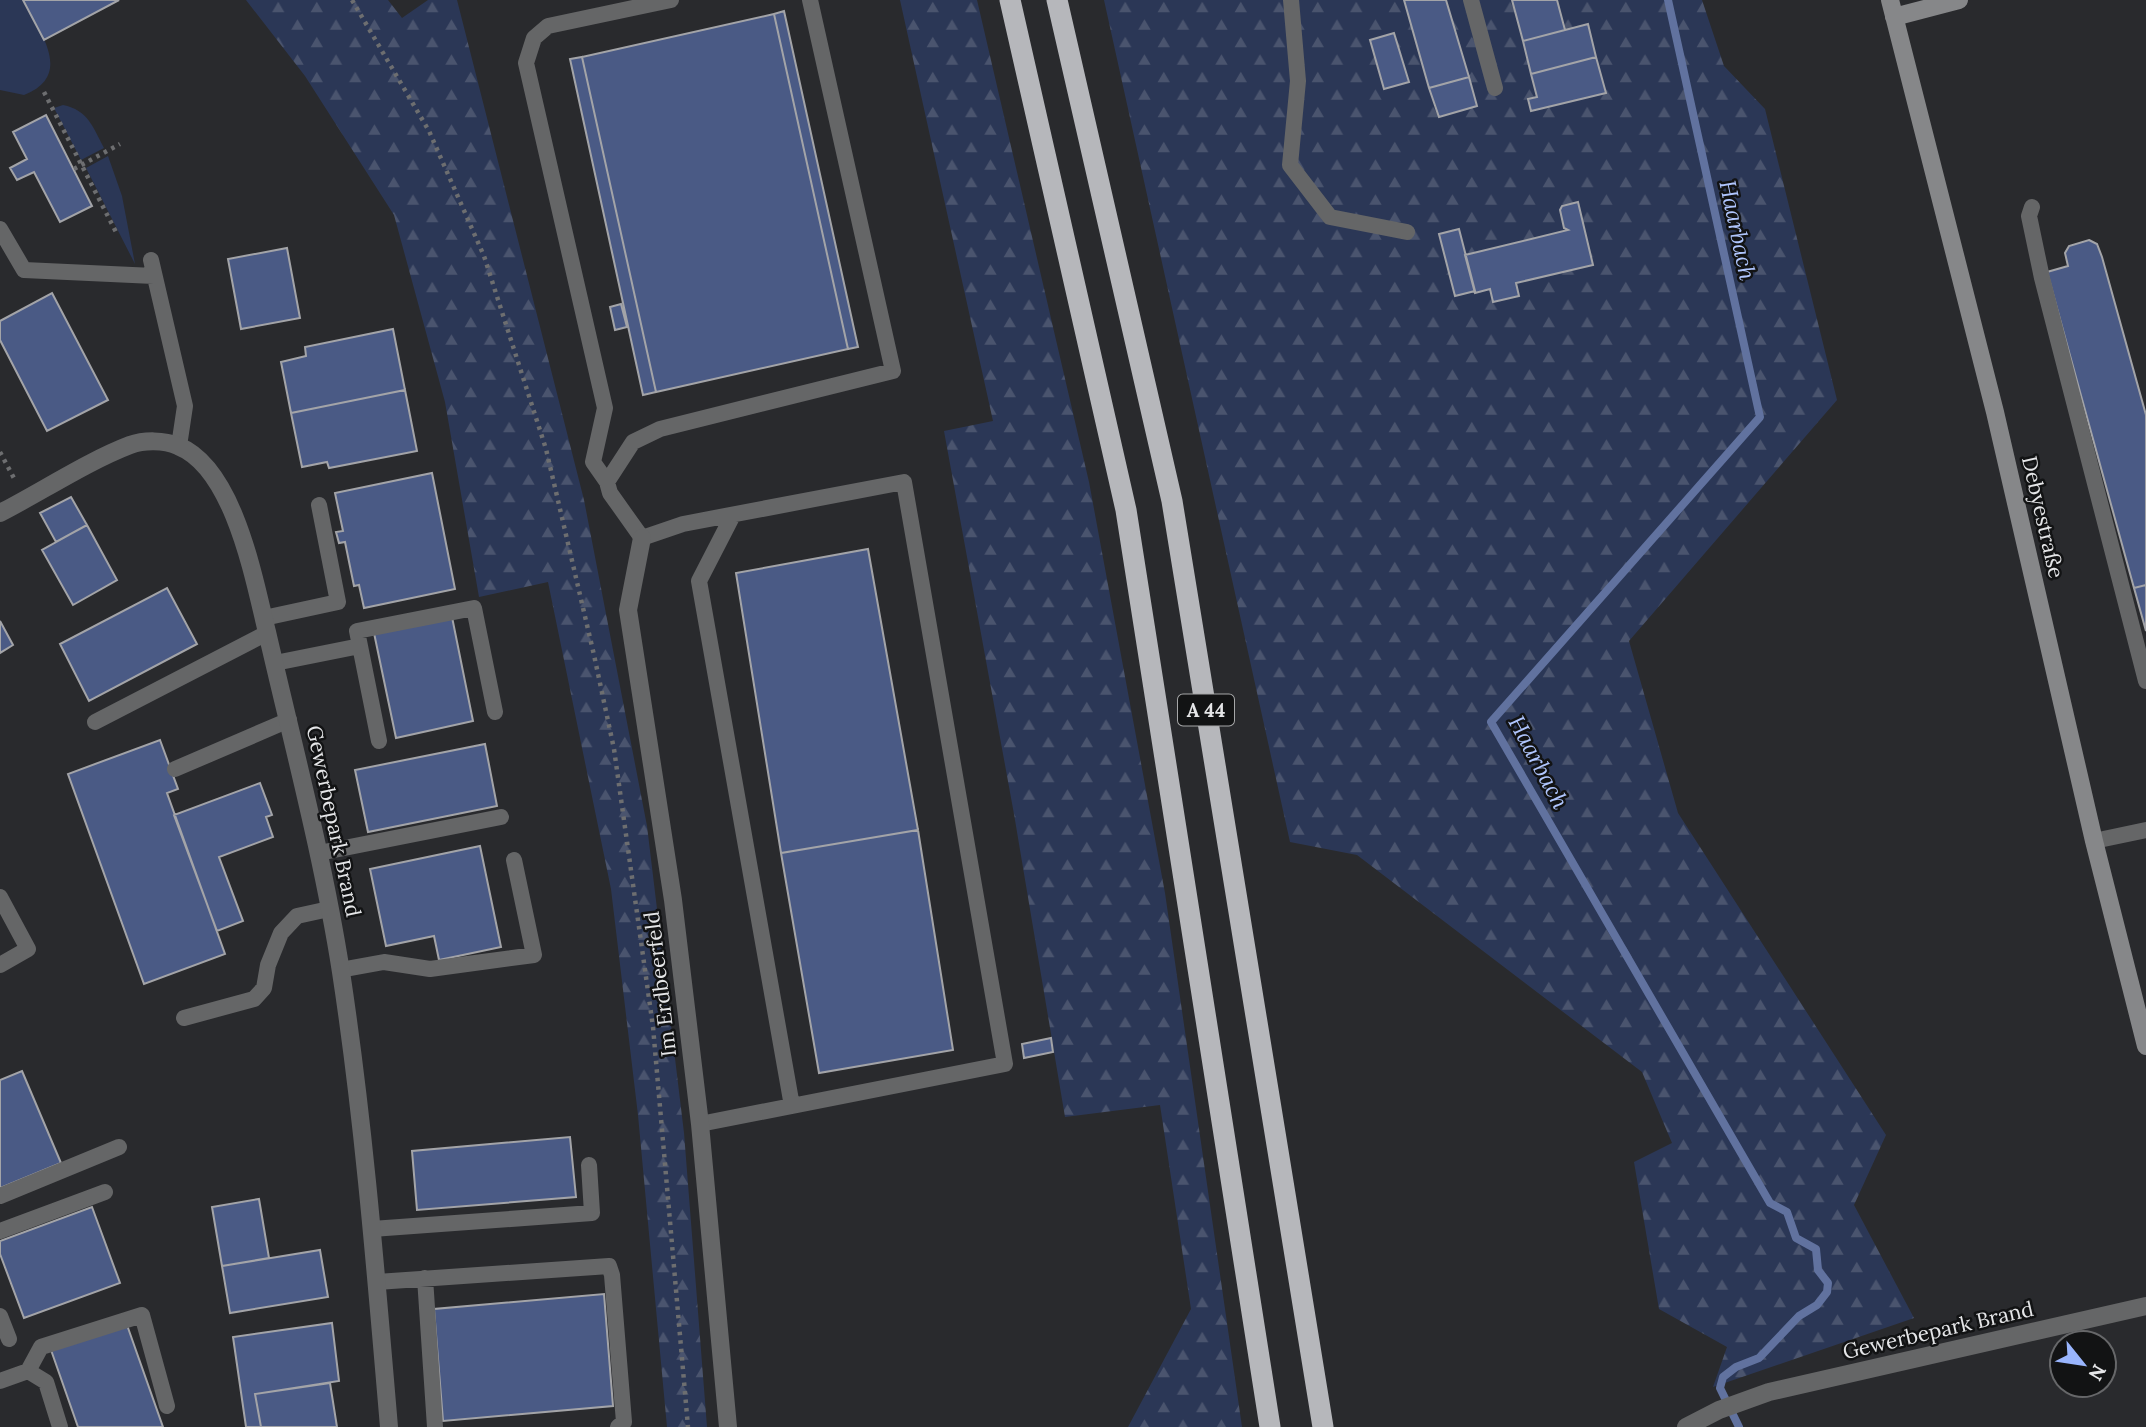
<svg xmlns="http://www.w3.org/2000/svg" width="2146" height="1427" viewBox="0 0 2146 1427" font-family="Lora,serif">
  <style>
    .grass { fill: #2b3756 }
    .forest { fill: url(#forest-firs) }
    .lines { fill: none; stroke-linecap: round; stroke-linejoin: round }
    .stream { stroke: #61729f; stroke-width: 8 }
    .building { fill: #4a5a85; stroke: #a3a4a8; stroke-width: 2 }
    .path { stroke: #6d6e70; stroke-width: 4.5; stroke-dasharray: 3.5 5; stroke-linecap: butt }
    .lane { stroke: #656667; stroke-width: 16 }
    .street { stroke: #656667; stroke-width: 18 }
    .secondary { stroke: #868789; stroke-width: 18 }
    .highway { stroke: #b6b7bb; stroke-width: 21 }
    .labels { text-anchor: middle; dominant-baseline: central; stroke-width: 5; stroke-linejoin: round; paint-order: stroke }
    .shield { fill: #121314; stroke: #a6a7a8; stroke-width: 2 }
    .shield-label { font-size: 19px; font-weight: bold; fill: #e5e6e8 }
    .street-label { font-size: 21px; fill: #e5e6e8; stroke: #121314 }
    .water-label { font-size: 23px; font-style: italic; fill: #b0c6fe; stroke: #121314 }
  </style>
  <defs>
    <pattern id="forest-firs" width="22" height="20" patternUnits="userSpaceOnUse" patternTransform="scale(1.75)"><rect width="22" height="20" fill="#2b3756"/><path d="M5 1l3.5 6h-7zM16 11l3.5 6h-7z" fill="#4a546e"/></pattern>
  </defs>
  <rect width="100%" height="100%" fill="#292a2d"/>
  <!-- grass -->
  <path class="grass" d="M0 0H23C39 31 75 75 24 95L0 90Z
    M63 105C88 110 93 127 104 148L81 160 54 108Z
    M108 156 122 196 135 264 86 168Z"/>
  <!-- forest -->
  <path class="forest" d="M246 0H388L402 18 428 0H457L584 500 647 826 684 1133 707 1427H667L638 1115 611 889 548 582 479 597 445 402 394 215 305 76Z
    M900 0H977L1089 482 1165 893 1242 1427H1128L1191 1309 1160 1105 1065 1117 1014 814 944 431 993 421Z
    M1104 0H1702L1724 66 1765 109 1837 400 1629 641 1678 813 1886 1135 1854 1205 1914 1318 1713 1387 1727 1347 1659 1309 1634 1162 1672 1143 1642 1072 1357 855 1290 842Z"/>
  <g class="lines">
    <!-- stream -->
    <path class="stream" d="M1668 0 1760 417 1491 722 1770 1203 1787 1212 1796 1238 1816 1249 1818 1270 1828 1283 1827 1292 1817 1305 1799 1316 1759 1358 1736 1367 1723 1377 1720 1388 1739 1427"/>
  </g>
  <!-- building -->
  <path class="building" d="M23 0H119L44 40Z
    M1404 0H1446L1469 77 1429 88Z
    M1512 0H1557L1565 30 1523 41Z
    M784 11 858 347 848 349 774 14Z
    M774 14 848 349 656 392 582 57Z
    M1588 24 1596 57 1531 74 1523 41Z
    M1394 33 1409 82 1384 89 1370 40Z
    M582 57 656 392 643 395 570 59Z
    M1596 57 1606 93 1531 111 1528 99 1537 97 1531 74Z
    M1469 77 1477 106 1439 117 1429 88Z
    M46 115 92 206 60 222 34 172 17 180 10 168 27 159 13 132Z
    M1578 202 1593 265 1516 283 1519 296 1493 302 1490 289 1475 293 1465 255 1568 230 1564 228 1560 210 1562 206Z
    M1459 229 1475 291 1455 296 1439 234Z
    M2089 240 2097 244 2102 257 2146 415V585L2134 588 2047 272 2068 266 2065 253 2069 246Z
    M287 248 300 318 241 329 228 259Z
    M52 293 108 400 47 431 0 340V321Z
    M621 304 627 327 615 330 610 307Z
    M393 329 405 390 291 413 281 362 306 356 305 347Z
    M405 390 417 451 329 468 327 462 302 467 291 413Z
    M432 473 455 589 364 608 359 585 354 586 345 542 339 543 336 532 343 531 335 493Z
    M71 497 87 525 56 542 40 513Z
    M87 525 117 580 73 605 42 550Z
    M868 549 918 830 781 853 736 573Z
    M2146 585V631L2134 588Z
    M167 588 197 644 89 701 60 644Z
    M452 617 473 721 396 738 374 633Z
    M0 621 13 645 0 653Z
    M160 740 178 789 167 793 225 954 144 984 68 774Z
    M485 744 497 806 368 832 355 770Z
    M260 783 272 815 266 817 273 837 219 857 243 921 217 931 174 815Z
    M918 830 953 1050 819 1073 781 853Z
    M480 846 501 947 439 960 434 936 386 946 370 869Z
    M1051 1038 1053 1052 1024 1058 1022 1044Z
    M22 1071 61 1163 0 1188V1080Z
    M570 1137 576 1197 417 1210 412 1151Z
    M259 1199 269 1258 222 1266 212 1207Z
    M92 1207 120 1283 24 1318 0 1254V1241Z
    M320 1250 328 1297 230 1313 222 1266Z
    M604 1294 613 1406 443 1421 434 1309Z
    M332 1323 339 1381 255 1394 261 1427H246L233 1337Z
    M127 1325 163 1427H78L51 1350Z
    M330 1383 337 1427H261L255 1394Z"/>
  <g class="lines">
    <!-- path -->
    <path class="path" d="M352 0 429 131 484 256 546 449 594 655 614 749 653 1027 688 1427
      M44 92 116 232
      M74 169 120 144
      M0 452 16 482"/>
    <!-- lane -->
    <path class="lane" d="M671 0 548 26 534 38 526 63 605 408 593 462 607 482 633 442 660 429 893 371 810 0
      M1291 0 1298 81 1290 165 1330 217 1407 232
      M1471 0 1495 88
      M2032 207 2029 216 2042 278 2146 681
      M0 229 24 270 154 276
      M151 260 185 406 179 446
      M607 482 610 493 642 538 683 524 904 482 1005 1064 700 1124
      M733 515 699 581 792 1106
      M264 618 338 602 319 505
      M275 663 360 646
      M95 722 267 633
      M379 741 357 631 474 608 495 712
      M175 769 289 720
      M2094 841 2146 830
      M319 853 501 817
      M0 897 28 949 0 965
      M340 970 384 962 430 969 534 955 514 860
      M184 1018 254 999 264 988 268 965 281 933 297 916 329 909
      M0 1196 119 1147
      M372 1229 592 1213 589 1165
      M0 1231 105 1192
      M425 1278 435 1427
      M377 1282 609 1266 612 1275 624 1422 618 1427
      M0 1316 9 1339
      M28 1371 46 1382 60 1427
      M0 1381 28 1371 41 1347 142 1315 167 1406"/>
    <!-- street -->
    <path class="street" d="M0 513C41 492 88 461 130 445 144 440 164 440 178 446 234 468 254 579 267 632 293 745 323 857 341 972 364 1123 376 1275 389 1427
      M642 538 628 610 673 900 700 1124 728 1427
      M1686 1427 1719 1410 1769 1392 2146 1306"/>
    <!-- secondary -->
    <path class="secondary" d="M1890 0 1995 412 2094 841 2146 1046
      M1894 17 1959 0"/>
    <!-- highway -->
    <path class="highway" d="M1010 0 1126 510 1270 1427
      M1057 0 1172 501 1323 1427"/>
  </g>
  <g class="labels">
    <!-- shield labels -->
    <rect class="shield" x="1178" y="694.5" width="56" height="31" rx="5"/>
    <g class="shield-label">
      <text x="1206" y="710">A 44</text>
    </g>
    <!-- street labels -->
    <g class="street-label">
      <text transform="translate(2043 517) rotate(77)">Debyestraße</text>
      <text transform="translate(334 821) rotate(78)">Gewerbepark Brand</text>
      <text transform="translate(660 984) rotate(-97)">Im Erdbeerfeld</text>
      <text transform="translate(1938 1330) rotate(-13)">Gewerbepark Brand</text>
    </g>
    <!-- water labels -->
    <g class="water-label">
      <text transform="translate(1738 230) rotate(78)">Haarbach</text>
      <text transform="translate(1539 762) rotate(62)">Haarbach</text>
    </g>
  </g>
  <!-- north arrow -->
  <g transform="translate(2083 1364) rotate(120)"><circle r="33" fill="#121314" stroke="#666769" stroke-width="2"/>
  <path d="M0-5L12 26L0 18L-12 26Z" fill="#99b5fd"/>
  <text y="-10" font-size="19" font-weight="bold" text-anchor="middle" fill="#e5e6e8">N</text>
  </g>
</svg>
